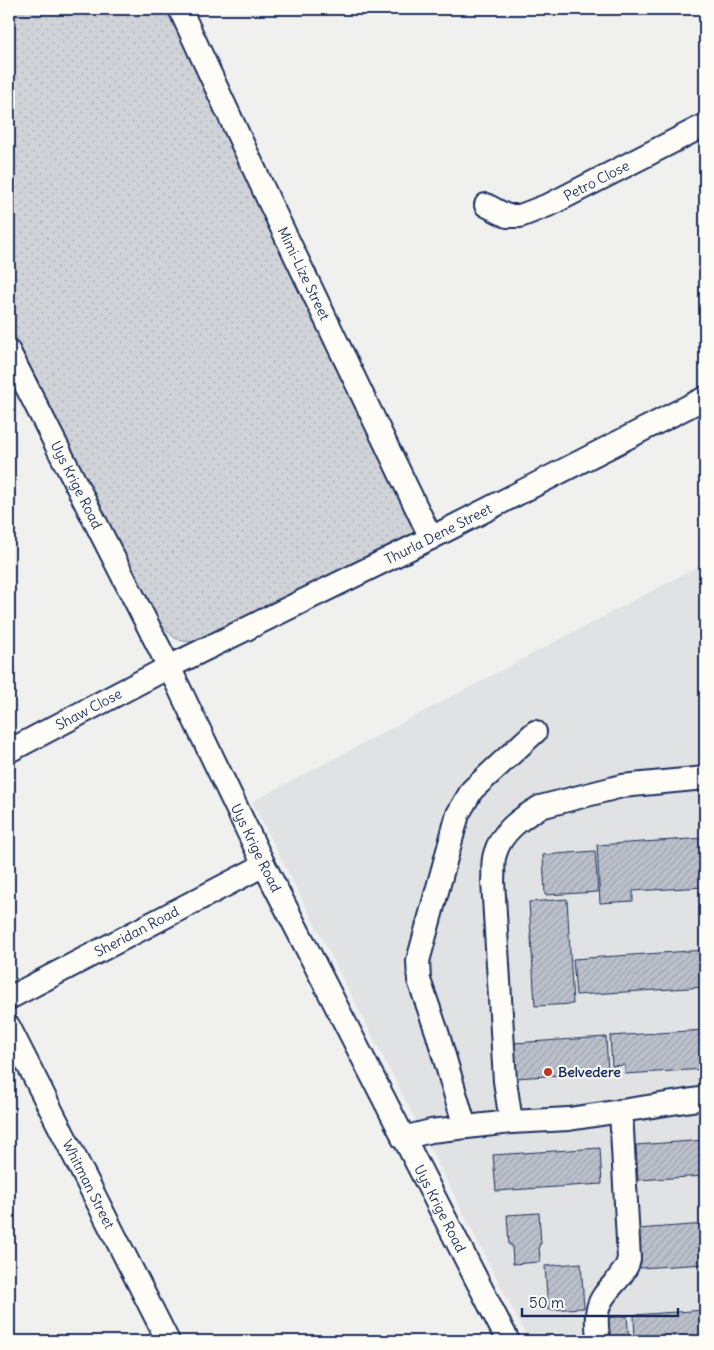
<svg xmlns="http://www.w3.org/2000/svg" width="714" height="1350" viewBox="0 0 714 1350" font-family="Delius,sans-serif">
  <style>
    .built { fill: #e0e2e3 }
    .park { fill: url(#park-dots); stroke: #76819b }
    .building { fill: url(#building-hatch); stroke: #1b2f5e }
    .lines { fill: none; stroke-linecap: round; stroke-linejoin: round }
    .minor-casing { stroke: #1b2f5e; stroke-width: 26 }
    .minor { stroke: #fdfcf7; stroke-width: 22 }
    .poi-dot { fill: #c8321e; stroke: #fdfcf7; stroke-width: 2 }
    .labels { text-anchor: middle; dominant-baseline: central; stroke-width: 4; stroke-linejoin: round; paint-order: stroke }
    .street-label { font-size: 14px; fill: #1b2f5e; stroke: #fdfcf7 }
    .poi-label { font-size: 14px; font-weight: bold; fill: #1b2f5e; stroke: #fdfcf7; text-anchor: start }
  </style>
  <defs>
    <pattern id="park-dots" width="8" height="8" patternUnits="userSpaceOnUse" patternTransform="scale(1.25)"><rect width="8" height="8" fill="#d0d3d8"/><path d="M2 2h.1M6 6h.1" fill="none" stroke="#b2b5bc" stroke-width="1.8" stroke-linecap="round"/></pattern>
    <pattern id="building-hatch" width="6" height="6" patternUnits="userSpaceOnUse" patternTransform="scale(1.25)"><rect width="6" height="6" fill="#bbc0ca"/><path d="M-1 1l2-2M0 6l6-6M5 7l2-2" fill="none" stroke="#a0a5b0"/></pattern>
  </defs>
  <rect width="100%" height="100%" fill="#f0f0ee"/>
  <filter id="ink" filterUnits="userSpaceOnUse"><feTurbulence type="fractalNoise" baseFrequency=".02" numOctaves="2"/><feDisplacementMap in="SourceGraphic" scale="10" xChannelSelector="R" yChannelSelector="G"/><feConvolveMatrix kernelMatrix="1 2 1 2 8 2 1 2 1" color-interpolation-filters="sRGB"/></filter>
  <g filter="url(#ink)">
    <!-- built -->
    <path class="built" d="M705 563V1341H529L252 802Z"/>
    <!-- park -->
    <path class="park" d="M9 9H177L414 529 411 538 202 641C176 643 176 640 159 622L9 324Z"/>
    <!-- building -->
    <path class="building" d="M705 838V887L633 891V901L600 903 597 845Z
      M595 851 598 892 545 895 543 855Z
      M567 899 573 1004 535 1006 529 902Z
      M705 950V987L576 995 573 959Z
      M705 1030V1069L625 1074V1065L612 1066 610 1036Z
      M606 1037 608 1072 516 1078 514 1043Z
      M705 1140V1176L638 1180 636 1145Z
      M600 1148 602 1184 496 1191 493 1155Z
      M539 1213 541 1244H539L540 1262 513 1264 512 1245H509L507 1215Z
      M705 1224V1264L640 1268 637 1229Z
      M581 1263 584 1308 548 1310 545 1266Z
      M705 1310V1341H635L634 1315Z
      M627 1316 629 1341H608L607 1318Z"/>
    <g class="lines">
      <defs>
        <g id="minor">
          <path id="s1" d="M180 9 269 201 431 538"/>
          <path id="s2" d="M486 205 507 216H520L551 204 705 125"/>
          <path id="s3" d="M9 352 169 667 264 865 508 1341"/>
          <path id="s4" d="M9 751 169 667 431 538 705 398"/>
          <path id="s5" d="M9 998 264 865"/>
          <path id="s6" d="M9 1027 168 1341"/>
          <path d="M621 1111 705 1098"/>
          <path d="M465 1127 437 1032 419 980 418 961 458 814 472 790 535 732"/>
          <path d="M403 1138 431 1131 511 1122"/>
          <path d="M598 1341C598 1331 595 1319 598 1309 602 1289 625 1279 629 1259L621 1111 569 1119 511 1122 505 1081 493 881C494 873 492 862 495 854 501 832 521 818 540 807L622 786 705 778"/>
        </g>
      </defs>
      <!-- minor casing -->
      <use href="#minor" class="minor-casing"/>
      <!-- minor -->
      <use href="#minor" class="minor"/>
    </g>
  </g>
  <!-- markers -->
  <circle class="poi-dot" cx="548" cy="1072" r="5"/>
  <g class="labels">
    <!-- street labels -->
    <g class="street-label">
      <text stroke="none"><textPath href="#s2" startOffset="121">Petro Close</textPath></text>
      <text stroke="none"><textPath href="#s1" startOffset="292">Mimi-Lize Street</textPath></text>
      <text stroke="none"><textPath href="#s3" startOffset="149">Uys Krige Road</textPath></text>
      <text stroke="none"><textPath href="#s4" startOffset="481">Thurla Dene Street</textPath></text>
      <text stroke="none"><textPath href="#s4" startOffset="90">Shaw Close</textPath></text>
      <text stroke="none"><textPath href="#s3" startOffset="554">Uys Krige Road</textPath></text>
      <text stroke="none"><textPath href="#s5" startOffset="144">Sheridan Road</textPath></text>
      <text stroke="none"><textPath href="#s6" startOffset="176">Whitman Street</textPath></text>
      <text stroke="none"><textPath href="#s3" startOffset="959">Uys Krige Road</textPath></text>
    </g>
    <!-- poi labels -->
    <g class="poi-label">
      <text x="558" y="1072">Belvedere</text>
    </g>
  </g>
  <!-- margin -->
  <rect width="714" height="1350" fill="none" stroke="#fdfcf7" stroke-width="30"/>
  <rect x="15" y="15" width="684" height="1320" fill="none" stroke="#1b2f5e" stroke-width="2" filter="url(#ink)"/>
  <!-- scale -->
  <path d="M522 1308v8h156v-8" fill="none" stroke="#1b2f5e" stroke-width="2.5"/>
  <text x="529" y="1308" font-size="15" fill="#1b2f5e" stroke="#fdfcf7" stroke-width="4" paint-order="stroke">50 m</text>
</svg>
